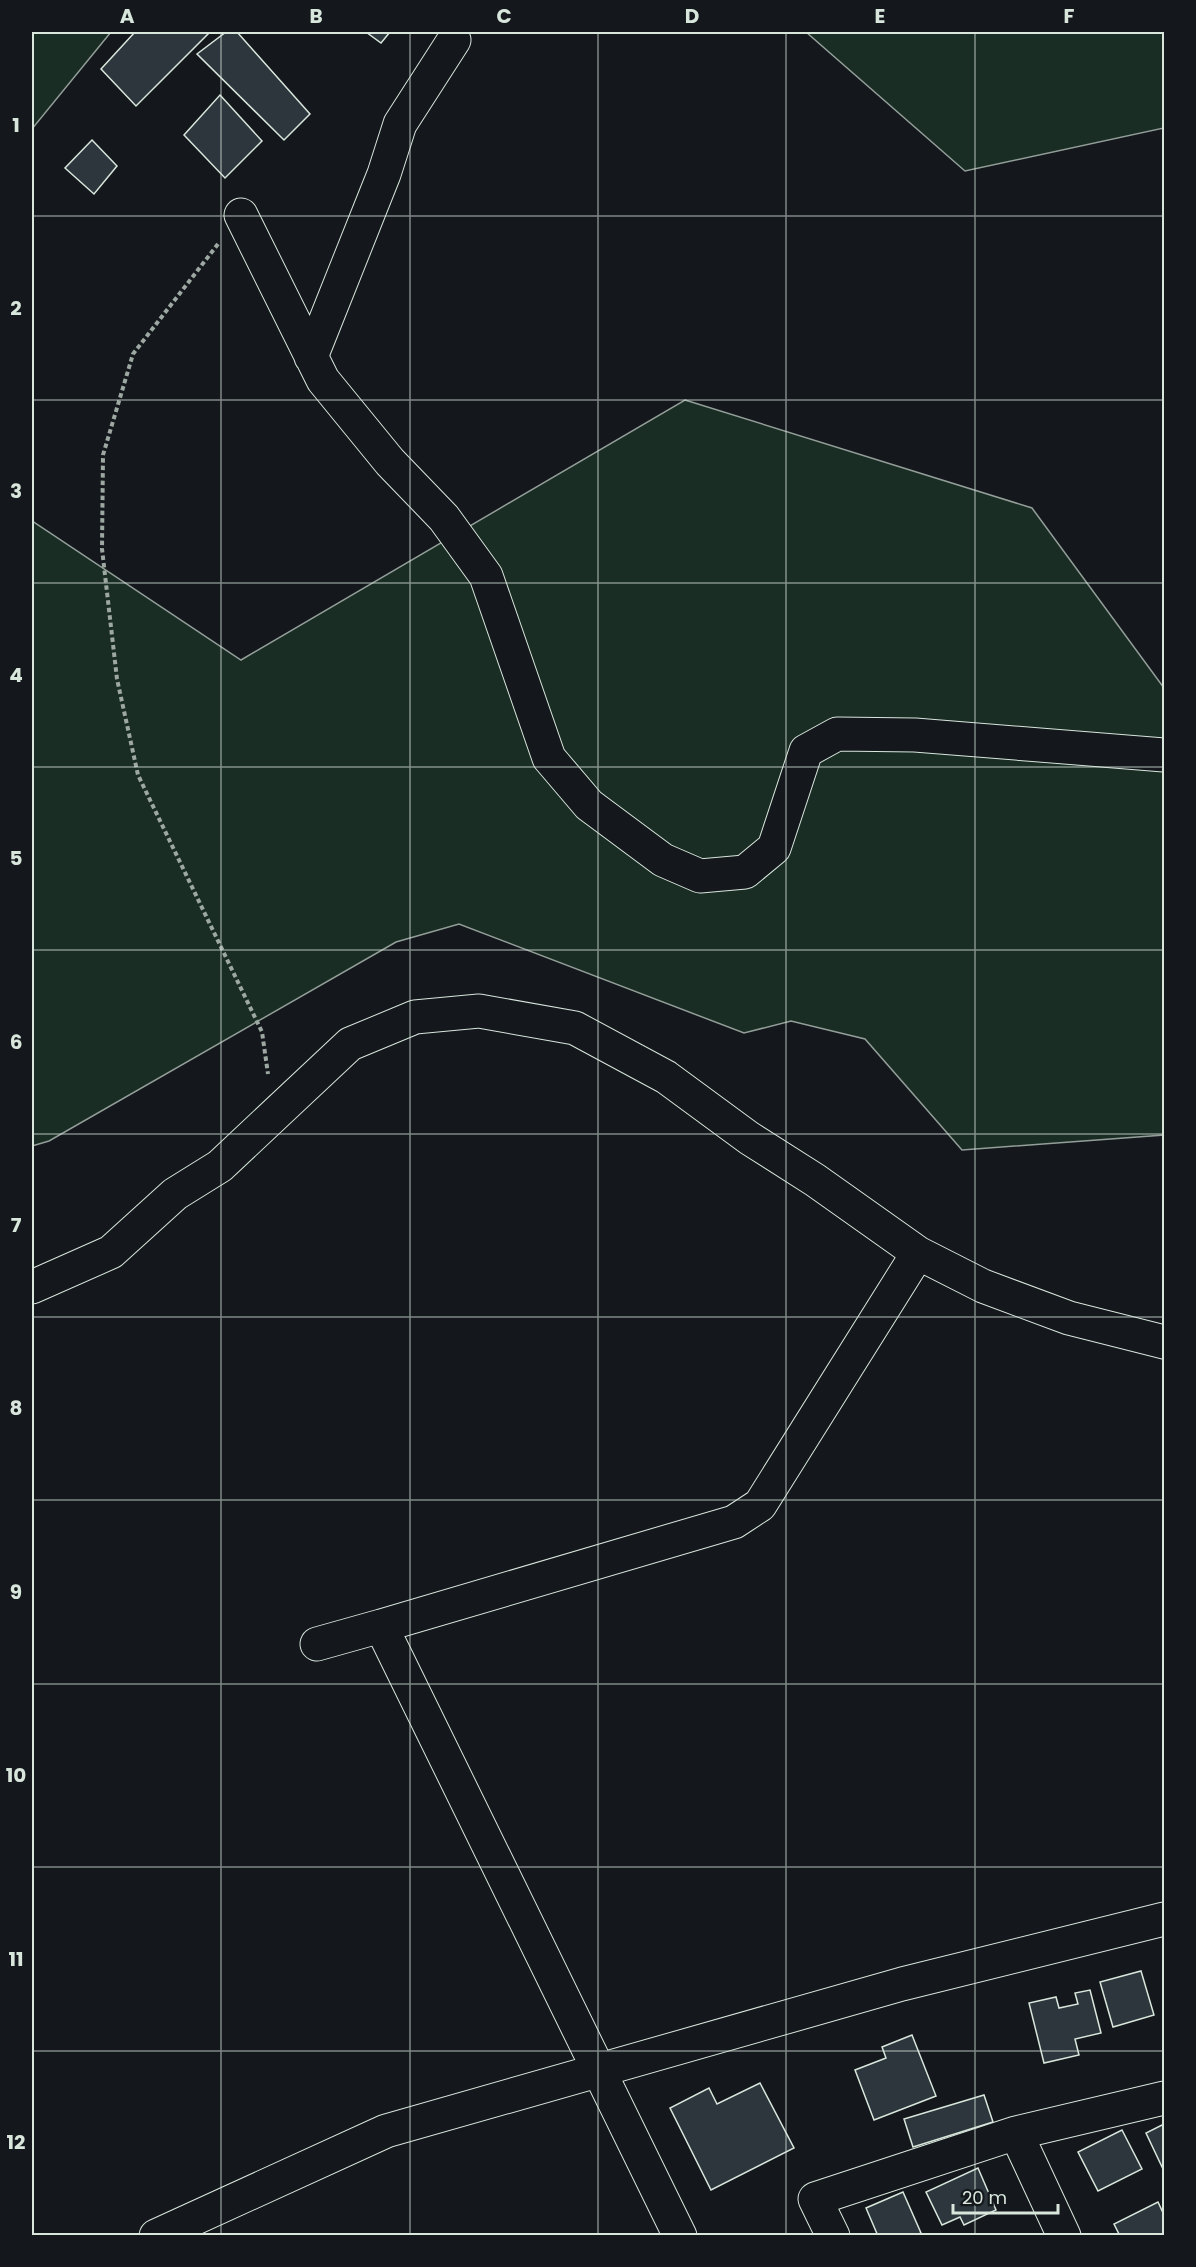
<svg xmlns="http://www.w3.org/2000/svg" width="1196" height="2267" viewBox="0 0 1196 2267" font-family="Poppins,sans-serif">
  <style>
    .green { fill: #1a2d24; stroke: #939e99; stroke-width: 1.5 }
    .building { fill: #2c363c; stroke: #d8e6dc; stroke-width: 1.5 }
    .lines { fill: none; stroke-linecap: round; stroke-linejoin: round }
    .minor-casing { stroke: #d8e6dc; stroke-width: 35 }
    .path { stroke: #9da8a2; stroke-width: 4; stroke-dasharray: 4.5 3; stroke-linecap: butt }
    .minor { stroke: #14181c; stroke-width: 33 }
    .grid { fill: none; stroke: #d8e6dc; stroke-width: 1.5; stroke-opacity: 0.55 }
    .neatline { fill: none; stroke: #d8e6dc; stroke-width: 2 }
    .grid-label { font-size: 20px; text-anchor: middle; font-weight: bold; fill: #d8e6dc }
  </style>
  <rect width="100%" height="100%" fill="#14181c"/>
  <!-- green -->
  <path class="green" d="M32 32H111L32 129Z
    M806 32H1164V128L965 171Z
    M685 400 1032 508 1164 688V1135L962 1150 865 1039 791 1021 744 1033 459 924 396 942 49 1141 32 1146V521L241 660Z"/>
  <!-- building -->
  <path class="building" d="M135 32H210L136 106 101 69Z
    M226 32H237L310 114 284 140 197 54Z
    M366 32H390L381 43Z
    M220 95 262 141 225 178 184 135Z
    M92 140 117 166 94 194 65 168Z
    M1141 1971 1154 2015 1113 2027 1100 1982Z
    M1090 1990 1101 2033 1075 2039 1079 2055 1044 2063 1029 2003 1056 1997 1059 2008 1078 2004 1075 1993Z
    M912 2035 936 2096 874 2120 855 2070 886 2058 882 2047Z
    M760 2083 794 2148 711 2190 670 2108 709 2088 717 2104Z
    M984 2095 993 2122 913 2147 904 2119Z
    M1164 2124V2168L1163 2169 1146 2133Z
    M1122 2130 1142 2169 1098 2191 1078 2152Z
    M978 2168 996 2210 964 2225 960 2217 942 2225 926 2192Z
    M903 2192 921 2233 916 2236H878L866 2208Z
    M1158 2202 1164 2215V2234L1120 2236 1114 2224Z"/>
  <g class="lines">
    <defs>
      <path id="minor" d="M241 215 323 380 390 462 444 518 486 576 549 758 589 805 663 860 700 876 745 872 774 848 806 751 837 734 915 735 1164 755
        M311 357 384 174 400 124 454 40
        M32 1287 111 1252 175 1194 220 1166 350 1044 415 1017 479 1011 575 1028 666 1077 749 1138 815 1180 918 1253 983 1286 1069 1318 1164 1342
        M317 1644 381 1626
        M1016 2133 1064 2236
        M156 2236 386 2131 902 1984 1164 1919
        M680 2236 381 1626 734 1522 760 1505 918 1253
        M833 2236 815 2199 1016 2133 1164 2098"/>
    </defs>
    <!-- minor casing -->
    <use href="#minor" class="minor-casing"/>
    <!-- path -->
    <path class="path" d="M218 244 133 354 103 455 102 549 117 679 138 775 262 1032 268 1074"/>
    <!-- minor -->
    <use href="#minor" class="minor"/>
  </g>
  <!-- grid -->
  <path class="grid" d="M221 32V2236M410 32V2236M598 32V2236M786 32V2236M975 32V2236M32 216H1164M32 400H1164M32 583H1164M32 767H1164M32 950H1164M32 1134H1164M32 1317H1164M32 1500H1164M32 1684H1164M32 1867H1164M32 2051H1164"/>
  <!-- border -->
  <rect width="1196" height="2267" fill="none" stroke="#14181c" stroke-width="66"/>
  <!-- scale -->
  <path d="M953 2204v9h105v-9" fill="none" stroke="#d8e6dc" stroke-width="3"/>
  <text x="962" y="2204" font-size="18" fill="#d8e6dc" stroke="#14181c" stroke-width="4.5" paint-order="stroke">20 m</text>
  <rect x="33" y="33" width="1130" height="2201" class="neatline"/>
  <g class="grid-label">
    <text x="127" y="23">A</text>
    <text x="316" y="23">B</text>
    <text x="504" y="23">C</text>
    <text x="692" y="23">D</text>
    <text x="880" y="23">E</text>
    <text x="1069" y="23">F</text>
    <text x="16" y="132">1</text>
    <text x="16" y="315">2</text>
    <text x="16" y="498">3</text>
    <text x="16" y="682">4</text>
    <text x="16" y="865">5</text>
    <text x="16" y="1049">6</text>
    <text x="16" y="1232">7</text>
    <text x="16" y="1415">8</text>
    <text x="16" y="1599">9</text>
    <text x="16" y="1782">10</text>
    <text x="16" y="1966">11</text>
    <text x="16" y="2149">12</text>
  </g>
</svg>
